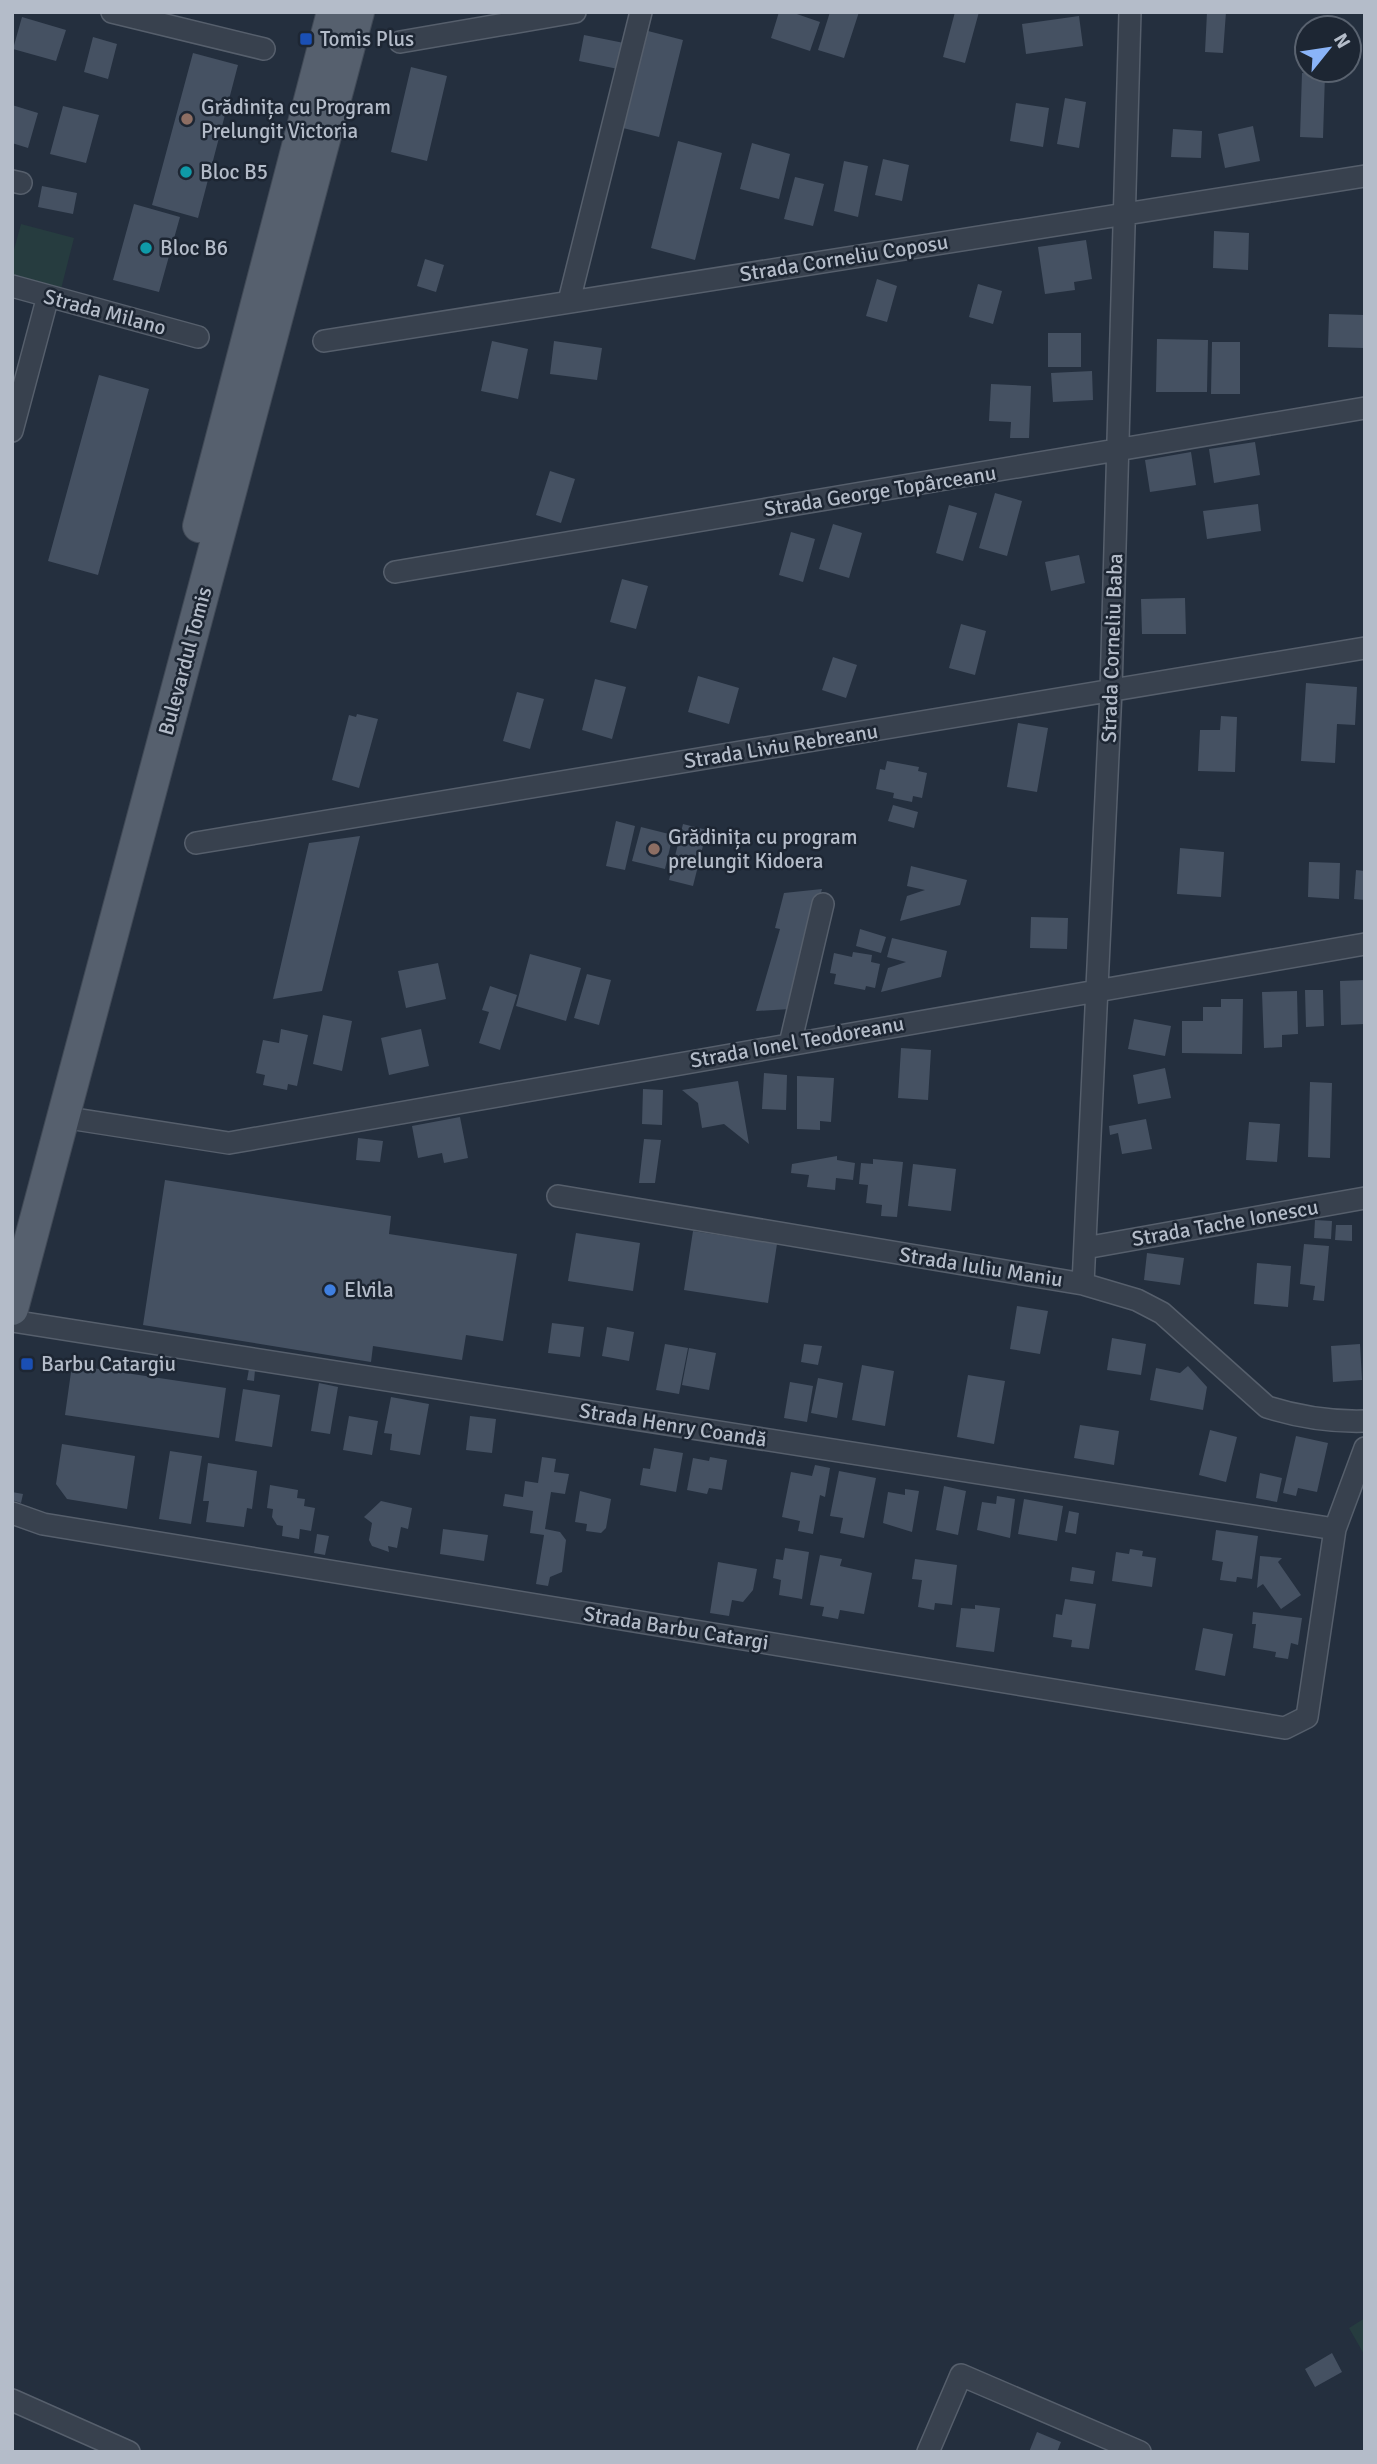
<svg xmlns="http://www.w3.org/2000/svg" width="1377" height="2464" viewBox="0 0 1377 2464" font-family="Signika,sans-serif">
  <style>
    .green { fill: #263c3f }
    .building { fill: #455162 }
    .lines { fill: none; stroke-linecap: round; stroke-linejoin: round }
    .street-casing { stroke: #565f6c; stroke-width: 24 }
    .primary-casing { stroke: #414a57; stroke-width: 34 }
    .street { stroke: #38414e; stroke-width: 21 }
    .primary { stroke: #56606e; stroke-width: 32 }
    .transit-dot { fill: #1a4fb4; stroke: #1d2633; stroke-width: 2.5 }
    .education-dot { fill: #8d6e63; stroke: #1d2633; stroke-width: 2.5 }
    .culture-dot { fill: #0f9aa8; stroke: #1d2633; stroke-width: 2.5 }
    .shop-dot { fill: #3f7fe0; stroke: #1d2633; stroke-width: 2.5 }
    .labels { text-anchor: middle; dominant-baseline: central; stroke-width: 5; stroke-linejoin: round; paint-order: stroke }
    .poi-label { font-size: 21px; fill: #b4bcc9; stroke: #1d2633; text-anchor: start }
    .street-label { font-size: 21px; fill: #b4bcc9; stroke: #1d2633 }
  </style>
  <rect width="100%" height="100%" fill="#242f3e"/>
  <!-- green -->
  <path class="green" d="M21 224 74 238 61 289 12 277V257Z
    M1365 2318V2356L1349 2328Z"/>
  <!-- building -->
  <path class="building" d="M779 12H791L820 22 810 51 771 38Z
    M830 12H859L844 58 818 50Z
    M955 12H979L965 63 943 57Z
    M1207 12H1226L1223 53 1205 52Z
    M1079 16 1083 46 1026 54 1022 24Z
    M22 17 66 30 56 61 13 49Z
    M648 31 683 40 659 137 623 128Z
    M584 35 624 43 618 69 579 61Z
    M93 37 117 44 108 79 84 72Z
    M193 53 238 65 198 218 152 205Z
    M411 67 447 76 427 161 391 152Z
    M1302 73 1325 74 1323 138 1300 137Z
    M1065 98 1086 102 1079 148 1057 144Z
    M1016 103 1049 108 1043 147 1010 141Z
    M12 105 38 113 28 148 12 143Z
    M63 106 99 115 86 163 50 154Z
    M1253 126 1260 161 1225 168 1218 134Z
    M1173 129 1202 131 1201 158 1171 157Z
    M678 141 722 153 695 260 651 248Z
    M752 143 790 154 779 199 740 189Z
    M883 159 909 165 902 201 875 195Z
    M844 161 868 166 858 217 834 211Z
    M795 177 824 184 813 226 784 219Z
    M42 186 77 193 73 214 38 207Z
    M134 204 180 217 159 292 113 280Z
    M1214 231 1249 233 1248 270 1213 268Z
    M1086 240 1092 279 1074 282 1075 290 1045 294 1038 247Z
    M425 259 444 265 436 292 417 286Z
    M877 279 897 286 887 322 866 316Z
    M978 284 1002 291 993 324 969 317Z
    M1329 314 1365 315 1364 348 1328 347Z
    M1048 333H1081V367H1048Z
    M1157 339 1208 340 1207 392H1156Z
    M492 341 528 349 518 399 481 391Z
    M554 341 602 348 597 380 550 374Z
    M1212 342H1240V394H1211Z
    M1092 371 1093 400 1053 402 1051 373Z
    M99 375 149 389 98 575 48 561Z
    M991 384 1031 386 1029 438H1010L1011 422 989 421Z
    M1255 442 1260 475 1214 483 1209 449Z
    M1191 452 1196 485 1150 492 1145 460Z
    M550 471 575 479 561 523 536 515Z
    M995 493 1022 501 1007 556 979 548Z
    M1258 504 1261 531 1207 539 1203 511Z
    M949 505 977 513 963 561 936 553Z
    M833 524 862 533 849 578 819 569Z
    M791 532 815 539 803 582 779 575Z
    M1079 555 1085 583 1051 591 1045 562Z
    M622 579 648 586 636 629 610 622Z
    M1185 598 1186 634H1142L1141 599Z
    M961 624 986 631 975 675 949 668Z
    M833 657 857 665 846 698 822 690Z
    M698 676 739 688 729 724 688 712Z
    M595 679 626 687 612 739 582 730Z
    M1306 683 1357 687 1355 725 1337 724 1335 763 1301 761Z
    M517 692 544 699 530 749 503 741Z
    M357 714 378 719 359 788 332 780 349 715 356 717Z
    M1221 716 1237 717 1235 772 1198 771 1200 730H1220Z
    M1018 723 1048 728 1037 792 1007 787Z
    M887 761 919 767 918 771 927 773 922 798 913 796 912 802 893 798 894 793 876 789 880 769 885 770Z
    M893 805 918 812 914 828 888 821Z
    M616 821 635 826 625 870 606 866Z
    M683 824 707 830 693 886 669 880Z
    M641 827 673 835 665 869 632 861Z
    M360 836 322 991 273 999 309 843Z
    M1180 848 1224 852 1221 897 1177 894Z
    M1309 862 1340 863 1339 899 1308 897Z
    M911 866 967 880 960 905 900 921 907 896 925 890 907 886Z
    M1356 870 1365 871V900L1354 899Z
    M822 889 790 1009 756 1011 780 929 775 928 784 893Z
    M1031 917 1068 918 1067 949 1030 948Z
    M860 929 886 937 881 953 856 946Z
    M892 938 947 951 941 977 881 992 888 968 906 962 887 957Z
    M853 952 872 955 871 962 880 964 875 988 866 986 865 990 834 984 836 974 830 973 834 953 852 957Z
    M530 954 581 968 566 1021 516 1006Z
    M438 963 446 999 406 1008 398 971Z
    M587 974 611 980 599 1025 574 1018Z
    M1365 980V1024L1341 1025 1340 981Z
    M490 986 517 995 500 1050 479 1043 489 1012 482 1010Z
    M1305 990H1323L1324 1026 1306 1027Z
    M1297 991 1298 1034 1282 1035V1047L1264 1048 1262 992Z
    M1221 999H1243L1242 1054 1182 1053V1021H1203V1007H1221Z
    M323 1015 352 1021 342 1071 313 1064Z
    M1134 1019 1171 1026 1165 1056 1128 1049Z
    M281 1029 308 1035 297 1086 288 1084 287 1090 263 1085 265 1075 256 1073 263 1040 279 1043Z
    M421 1029 429 1066 389 1075 381 1038Z
    M901 1048 931 1050 928 1100 898 1098Z
    M1165 1068 1171 1098 1138 1104 1133 1075Z
    M764 1073 787 1075 786 1110 762 1109Z
    M797 1076 834 1078 831 1122 820 1121V1130L797 1129Z
    M738 1081 745 1121 749 1144 724 1124 702 1128 698 1103 682 1090Z
    M1310 1082 1332 1083 1330 1158 1308 1157Z
    M643 1089 663 1090 662 1125 642 1124Z
    M460 1117 468 1158 444 1163 442 1153 418 1158 412 1126Z
    M1146 1119 1152 1149 1122 1154 1118 1133 1110 1135 1109 1126Z
    M1249 1122 1280 1124 1277 1162 1246 1160Z
    M358 1138 383 1141 380 1162 356 1160Z
    M644 1139 661 1140 655 1183H639Z
    M837 1156V1160L855 1163 853 1180 836 1178 835 1190 807 1187 809 1175 791 1173 792 1164Z
    M873 1159 903 1162 897 1217 881 1216 882 1205 866 1203 868 1185 859 1184 861 1163 873 1164Z
    M913 1164 956 1169 951 1211 908 1206Z
    M165 1180 391 1216 389 1234 517 1254 503 1341 466 1335 462 1360 373 1346 371 1362 143 1325Z
    M1315 1220 1332 1221 1331 1239 1314 1238Z
    M1336 1225H1352V1241L1335 1240Z
    M693 1231 777 1244 768 1303 684 1290Z
    M576 1233 640 1243 633 1291 568 1281Z
    M1304 1244 1329 1246 1324 1301 1313 1300 1315 1286 1300 1284Z
    M1147 1253 1184 1258 1180 1285 1144 1280Z
    M1257 1263 1291 1266 1288 1307 1254 1304Z
    M1017 1306 1048 1311 1040 1354 1010 1349Z
    M552 1323 584 1327 580 1357 548 1353Z
    M607 1327 634 1332 629 1361 602 1356Z
    M1112 1338 1146 1344 1141 1375 1107 1370Z
    M665 1344 688 1348 679 1394 656 1390Z
    M804 1344 822 1346 818 1365 801 1362Z
    M1360 1344 1362 1380 1333 1382 1331 1346Z
    M689 1348 716 1353 709 1390 682 1385Z
    M72 1365 226 1388 219 1438 65 1415Z
    M862 1365 894 1371 885 1426 852 1420Z
    M1188 1366 1207 1387 1203 1410 1150 1400 1156 1368 1180 1373Z
    M249 1369 255 1370 254 1381 247 1380Z
    M968 1375 1005 1381 994 1444 957 1437Z
    M818 1378 843 1383 837 1418 811 1413Z
    M790 1382 813 1386 807 1422 784 1418Z
    M319 1383 338 1387 330 1434 311 1431Z
    M243 1389 280 1395 272 1447 235 1441Z
    M391 1397 429 1404 420 1455 390 1450 392 1434 384 1433Z
    M349 1416 378 1421 372 1455 343 1450Z
    M470 1416 496 1419 492 1453 466 1450Z
    M1080 1425 1119 1431 1114 1465 1074 1458Z
    M1210 1430 1237 1437 1226 1482 1199 1475Z
    M1296 1436 1328 1443 1317 1492 1298 1488 1296 1496 1283 1493Z
    M62 1444 135 1456 127 1509 67 1499 56 1484Z
    M654 1448 683 1453 676 1492 640 1485 643 1468 650 1469Z
    M170 1451 202 1456 191 1524 159 1519Z
    M542 1457 556 1459 554 1472 569 1474 565 1494 551 1492 545 1529 560 1532 566 1540 562 1572 550 1577 548 1586 536 1584 544 1535 530 1533 533 1511 503 1506 505 1494 523 1497 525 1481 538 1483Z
    M710 1457 727 1460 722 1490 709 1488 707 1494 687 1490 693 1458 709 1461Z
    M208 1463 257 1471 252 1509 247 1508 244 1527 206 1522 209 1501H203Z
    M815 1465 830 1468 825 1497 820 1495 813 1534 798 1531 800 1521 782 1517 791 1472 812 1476Z
    M839 1471 876 1478 864 1538 840 1533 843 1518 830 1516Z
    M1260 1473 1282 1478 1277 1502 1256 1498Z
    M270 1485 298 1490 297 1498 305 1499 304 1506 315 1508 311 1531 300 1529 299 1539 282 1536 283 1526 277 1525 272 1517 273 1509 267 1508Z
    M944 1486 966 1491 958 1535 936 1530Z
    M905 1489 919 1491 912 1532 883 1523 888 1492 905 1495Z
    M580 1491 611 1499 606 1528 601 1533 586 1531 587 1524 575 1522Z
    M12 1492 23 1494 21 1503 12 1500Z
    M997 1496 1015 1499 1010 1538 977 1530 982 1502 996 1504Z
    M1024 1499 1063 1506 1057 1541 1018 1534Z
    M381 1501 412 1508 408 1529 401 1527 397 1548 388 1546 389 1552 372 1546 369 1540 372 1523 364 1517Z
    M1069 1511 1079 1513 1076 1534 1065 1532Z
    M443 1529 488 1535 484 1561 440 1554Z
    M1216 1530 1258 1536 1252 1579 1237 1577 1236 1582 1220 1580 1223 1562 1212 1560Z
    M317 1534 329 1536 325 1555 314 1553Z
    M785 1548 809 1552 802 1599 779 1595 781 1580 773 1578 776 1559 783 1560Z
    M1130 1549 1143 1551 1142 1556 1156 1558 1152 1587 1112 1581 1116 1552 1129 1554Z
    M820 1555 842 1559 840 1566 872 1573 864 1614 840 1610 838 1619 822 1616 824 1607 810 1605Z
    M1260 1556 1282 1558 1278 1562 1301 1595 1281 1609 1263 1584 1257 1588Z
    M915 1559 957 1565 952 1605 935 1603 934 1610 918 1607 922 1580 912 1579Z
    M718 1562 757 1569 753 1590 743 1602 732 1600 729 1616 710 1613Z
    M1072 1567 1095 1571 1093 1584 1070 1581Z
    M1065 1599 1096 1604 1089 1649 1071 1647 1072 1640 1053 1637 1056 1614 1062 1615Z
    M975 1605 1000 1608 994 1652 956 1647 961 1608 975 1609Z
    M1253 1612 1302 1618 1298 1645 1291 1643 1288 1659 1275 1657 1276 1652 1253 1648 1256 1624H1252Z
    M1203 1628 1233 1634 1225 1676 1195 1670Z
    M1332 2353 1342 2372 1315 2387 1305 2369Z
    M1037 2432 1061 2442 1057 2452H1029Z"/>
  <g class="lines">
    <defs>
      <path id="street" d="M112 12 264 49
        M400 42 575 12
        M12 181 21 183
        M12 286 198 337
        M569 301 641 12
        M324 341 1365 176
        M12 431 48 296
        M395 572 1365 408
        M196 843 1365 648
        M790 1044 823 904
        M62 1117 229 1143 1365 944
        M558 1196 1083 1284 1137 1300 1162 1313 1267 1407C1299 1417 1332 1422 1365 1421
        M1085 1248 1365 1198
        M1083 1284 1111 691 1130 12
        M12 1321 1335 1529
        M12 1513 43 1524 1285 1728 1307 1717 1335 1529 1365 1448
        M12 2400 129 2452
        M928 2452 961 2375 1140 2452"/>
      <path id="primary" d="M199 526 333 12
        M12 1309 358 12"/>
    </defs>
    <!-- street casing -->
    <use href="#street" class="street-casing"/>
    <!-- primary casing -->
    <use href="#primary" class="primary-casing"/>
    <!-- street -->
    <use href="#street" class="street"/>
    <!-- primary -->
    <use href="#primary" class="primary"/>
  </g>
  <!-- markers -->
  <g class="transit-dot">
    <rect x="299" y="32" width="14" height="14" rx="3.5"/>
    <rect x="20" y="1357" width="14" height="14" rx="3.5"/>
  </g>
  <g class="education-dot">
    <circle cx="187" cy="119" r="7"/>
    <circle cx="654" cy="849" r="7"/>
  </g>
  <g class="culture-dot">
    <circle cx="186" cy="172" r="7"/>
    <circle cx="146" cy="248" r="7"/>
  </g>
  <circle class="shop-dot" cx="330" cy="1290" r="7"/>
  <g class="labels">
    <!-- poi labels -->
    <g class="poi-label">
      <text x="320" y="39">Tomis Plus</text>
      <text x="201" y="107">Grădinița cu Program<tspan x="201" dy="24">Prelungit Victoria</tspan></text>
      <text x="200" y="172">Bloc B5</text>
      <text x="160" y="248">Bloc B6</text>
      <text x="668" y="837">Grădinița cu program<tspan x="668" dy="24">prelungit Kidoera</tspan></text>
      <text x="344" y="1290">Elvila</text>
      <text x="41" y="1364">Barbu Catargiu</text>
    </g>
    <!-- street labels -->
    <g class="street-label">
      <text transform="translate(844 258) rotate(-9)">Strada Corneliu Coposu</text>
      <text transform="translate(105 312) rotate(15)">Strada Milano</text>
      <text transform="translate(880 491) rotate(-9)">Strada George Topârceanu</text>
      <text transform="translate(1112 648) rotate(-88)">Strada Corneliu Baba</text>
      <text transform="translate(185 661) rotate(-75)">Bulevardul Tomis</text>
      <text transform="translate(781 746) rotate(-9)">Strada Liviu Rebreanu</text>
      <text transform="translate(797 1042) rotate(-10)">Strada Ionel Teodoreanu</text>
      <text transform="translate(1225 1223) rotate(-10)">Strada Tache Ionescu</text>
      <text transform="translate(981 1267) rotate(9)">Strada Iuliu Maniu</text>
      <text transform="translate(673 1425) rotate(9)">Strada Henry Coandă</text>
      <text transform="translate(676 1628) rotate(9)">Strada Barbu Catargi</text>
    </g>
  </g>
  <!-- border -->
  <rect width="1377" height="2464" fill="none" stroke="#b4bcc9" stroke-width="28"/>
  <!-- north arrow -->
  <g transform="translate(1328 49) rotate(60)"><circle r="33" fill="#1d2633" stroke="#59626f" stroke-width="2"/>
  <path d="M0-5L12 26L0 18L-12 26Z" fill="#8ab4f8"/>
  <text y="-10" font-size="19" font-weight="bold" text-anchor="middle" fill="#b4bcc9">N</text>
  </g>
</svg>
